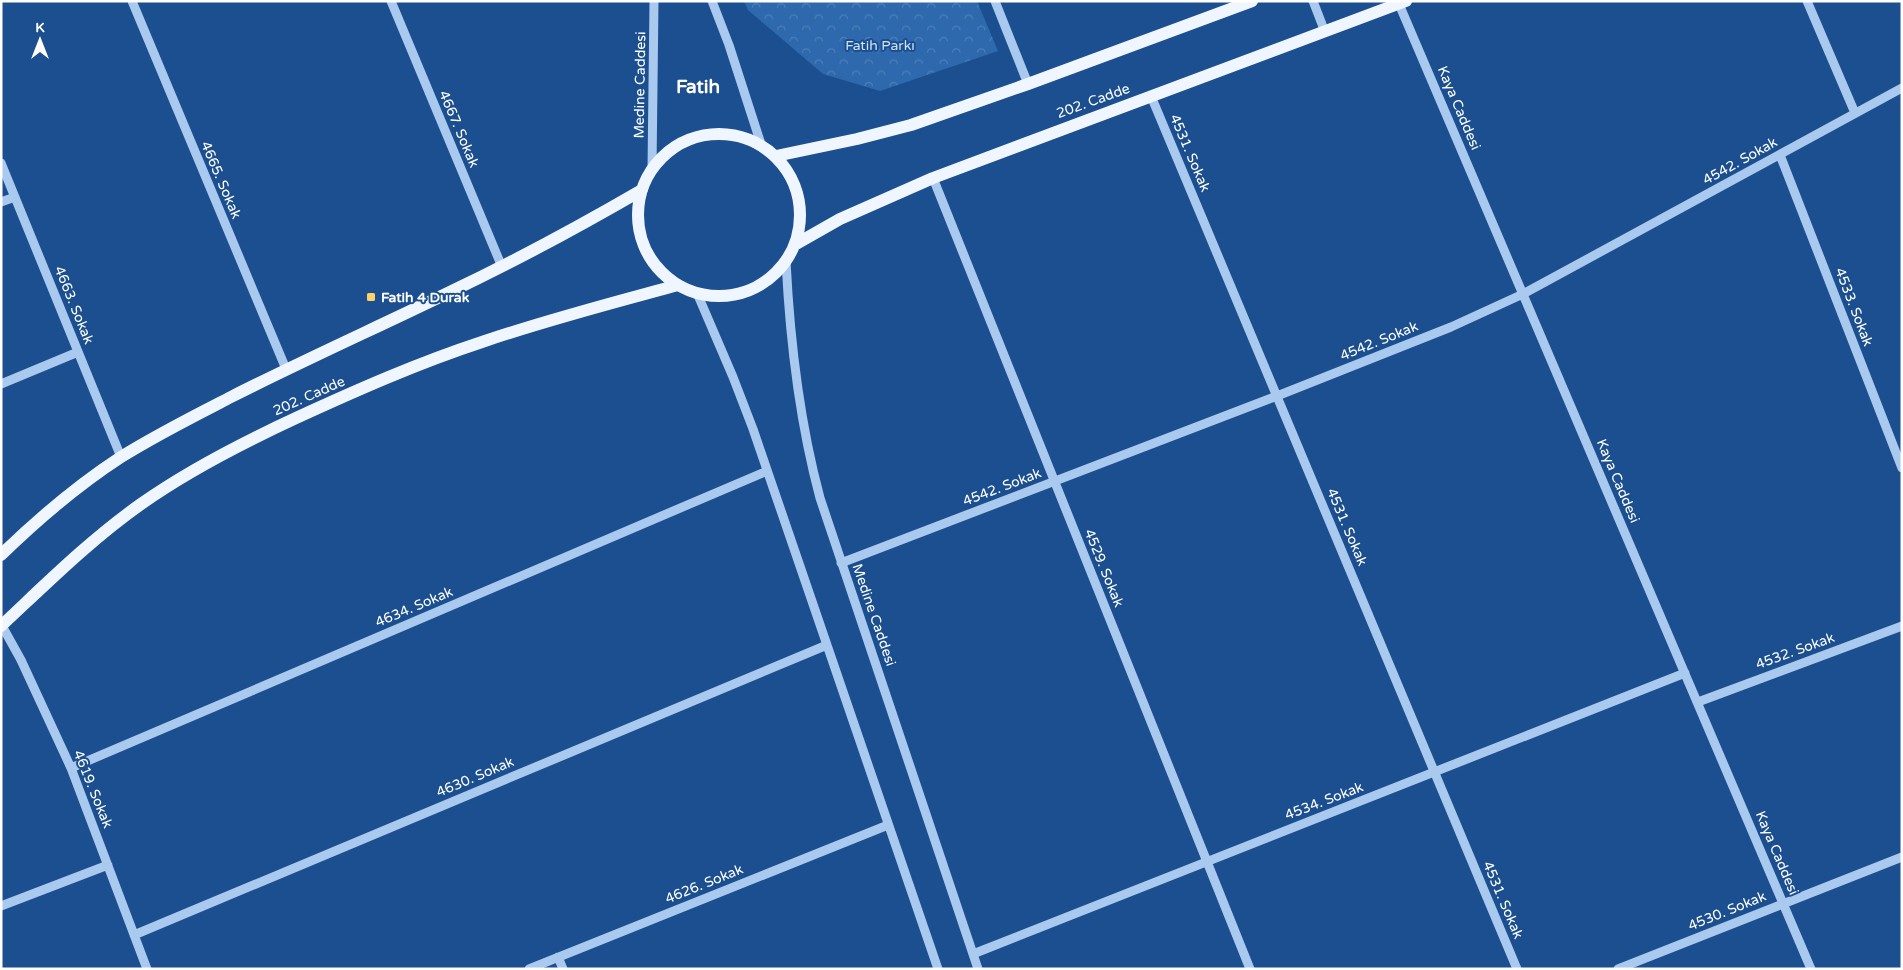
<svg xmlns="http://www.w3.org/2000/svg" width="1903" height="970" viewBox="0 0 1903 970" font-family="'Varela Round',sans-serif">
  <style>
    .park { fill: url(#park-crowns) }
    .lines { fill: none; stroke-linecap: round; stroke-linejoin: round }
    .minor { stroke: #a9c9ee; stroke-width: 9 }
    .major { stroke: #f0f6ff; stroke-width: 12 }
    .poi-dot { fill: #ffd166; stroke: #1b4f8f; stroke-width: 2 }
    .labels { text-anchor: middle; dominant-baseline: central; stroke-width: 4; stroke-linejoin: round; paint-order: stroke }
    .park-label { font-size: 14px; fill: #cfe3fa; stroke: #1b4f8f }
    .street-label { font-size: 14px; fill: #fff; stroke: #1b4f8f }
    .poi-label { font-size: 14px; font-weight: bold; fill: #fff; stroke: #1b4f8f; text-anchor: start }
    .district-label { font-size: 19px; font-weight: bold; fill: #fff; stroke: #1b4f8f }
  </style>
  <defs>
    <pattern id="park-crowns" width="20" height="18" patternUnits="userSpaceOnUse" patternTransform="scale(1.25)"><rect width="20" height="18" fill="#2e69ad"/><path d="M2 6a3 3 0 1 1 6 0M12 15a3 3 0 1 1 6 0" fill="none" stroke="#4d80b9"/></pattern>
  </defs>
  <rect width="100%" height="100%" fill="#1b4f8f"/>
  <!-- park -->
  <path class="park" d="M744 1H977L998 51 880 91 823 74 748 10Z"/>
  <g class="lines">
    <!-- minor -->
    <path class="minor" d="M132 1 286 369
      M391 1 502 267
      M712 1 729 45 761 144
      M995 1 1028 84
      M1313 1 1325 32
      M1807 1 1855 113
      M1399 4 1811 969
      M1151 96 1517 969
      M1780 155 1902 468
      M1 163 121 457
      M652 169 654 1
      M933 178 1250 969
      M1 202 15 197
      M786 261C790 342 799 420 820 498L978 969
      M697 293 733 377 753 429 938 969
      M1 384 78 352
      M841 563 1277 396 1451 327 1523 294 1902 88
      M1 624 21 660 71 768 147 969
      M1698 702 1902 626
      M71 768 767 471
      M1 906 108 865
      M134 935 827 645
      M973 954 1685 673
      M558 957 563 969
      M529 969 888 825
      M1618 969 1902 857"/>
    <!-- major -->
    <path class="major" d="M638 215a81 81 0 1 1 162 0a81 81 0 1 1-162 0Z
      M776 156 857 139 911 125 1028 84 1252 1
      M796 244 840 219 933 178 1406 1
      M1 555C38 519 78 485 121 457 156 435 194 416 231 397 304 360 378 327 452 291 517 260 580 226 642 190
      M1 626C46 584 90 540 141 504 189 470 242 443 296 418 357 390 418 363 482 342 546 320 612 303 678 285"/>
  </g>
  <!-- markers -->
  <rect class="poi-dot" x="366" y="292" width="10" height="10" rx="2.5"/>
  <g class="labels">
    <!-- park labels -->
    <g class="park-label">
      <text x="880" y="45">Fatih Parkı</text>
    </g>
    <!-- street labels -->
    <g class="street-label">
      <text transform="translate(640 85) rotate(-89)">Medine Caddesi</text>
      <text transform="translate(1093 101) rotate(-20)">202. Cadde</text>
      <text transform="translate(1459 108) rotate(67)">Kaya Caddesi</text>
      <text transform="translate(459 129) rotate(67)">4667. Sokak</text>
      <text transform="translate(1190 153) rotate(67)">4531. Sokak</text>
      <text transform="translate(1740 161) rotate(-29)">4542. Sokak</text>
      <text transform="translate(221 180) rotate(67)">4665. Sokak</text>
      <text transform="translate(74 305) rotate(68)">4663. Sokak</text>
      <text transform="translate(1854 307) rotate(69)">4533. Sokak</text>
      <text transform="translate(1379 341) rotate(-22)">4542. Sokak</text>
      <text transform="translate(309 396) rotate(-24)">202. Cadde</text>
      <text transform="translate(1618 481) rotate(67)">Kaya Caddesi</text>
      <text transform="translate(1002 487) rotate(-21)">4542. Sokak</text>
      <text transform="translate(1347 527) rotate(67)">4531. Sokak</text>
      <text transform="translate(1104 568) rotate(68)">4529. Sokak</text>
      <text transform="translate(414 607) rotate(-23)">4634. Sokak</text>
      <text transform="translate(874 615) rotate(71)">Medine Caddesi</text>
      <text transform="translate(1795 651) rotate(-20)">4532. Sokak</text>
      <text transform="translate(475 777) rotate(-23)">4630. Sokak</text>
      <text transform="translate(93 789) rotate(68)">4619. Sokak</text>
      <text transform="translate(1324 801) rotate(-21)">4534. Sokak</text>
      <text transform="translate(1777 853) rotate(67)">Kaya Caddesi</text>
      <text transform="translate(704 884) rotate(-22)">4626. Sokak</text>
      <text transform="translate(1503 900) rotate(67)">4531. Sokak</text>
      <text transform="translate(1727 911) rotate(-22)">4530. Sokak</text>
    </g>
    <!-- poi labels -->
    <g class="poi-label">
      <text x="381" y="297">Fatih 4 Durak</text>
    </g>
    <!-- district labels -->
    <g class="district-label">
      <text x="698" y="87">Fatih</text>
    </g>
  </g>
  <!-- border -->
  <rect width="1903" height="970" fill="none" stroke="#ffffff" stroke-width="5"/>
  <!-- north arrow -->
  <g transform="translate(40 40)" stroke="#1b4f8f" stroke-width="4" paint-order="stroke">
  <path d="M0-4L9 19L0 12L-9 19Z" fill="#ffffff"/>
  <text y="-8" font-size="14" font-weight="bold" text-anchor="middle" fill="#ffffff">K</text>
  </g>
</svg>
